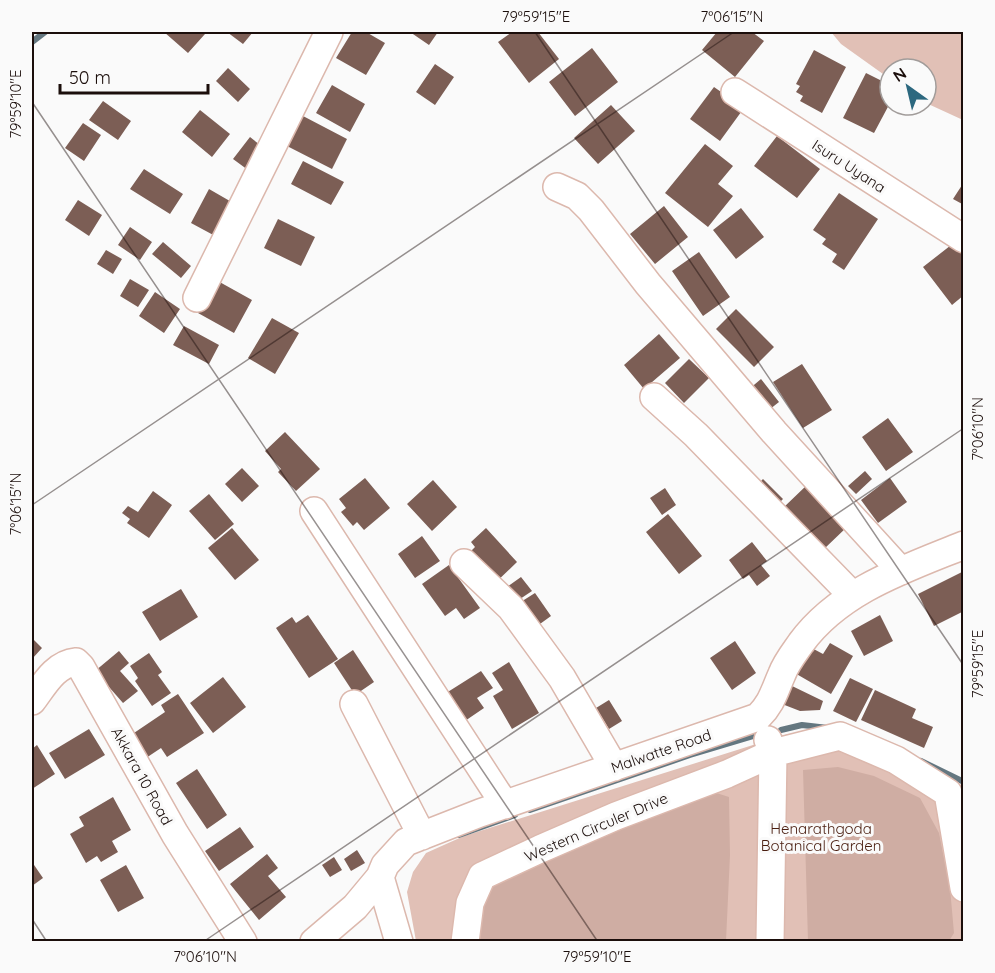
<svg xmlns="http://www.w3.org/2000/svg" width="995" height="973" viewBox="0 0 995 973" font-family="Quicksand,sans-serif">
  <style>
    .green { fill: #e1c0b6 }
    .forest { fill: #cfada3 }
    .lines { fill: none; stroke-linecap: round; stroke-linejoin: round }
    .stream { stroke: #647780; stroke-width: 6 }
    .building { fill: #7c5e55 }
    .minor-casing { stroke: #dcb8ad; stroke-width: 30 }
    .minor { stroke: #fff; stroke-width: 27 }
    .ticks { fill: none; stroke: #1b0e0b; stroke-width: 1.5; stroke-opacity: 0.45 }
    .labels { text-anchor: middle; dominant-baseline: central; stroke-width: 6; stroke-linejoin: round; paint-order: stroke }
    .street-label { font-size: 15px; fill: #1b0e0b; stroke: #fafafa }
    .park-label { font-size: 15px; fill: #481c0e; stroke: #fafafa }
    .neatline { fill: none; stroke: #1b0e0b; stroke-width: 2 }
    .ticks-label { font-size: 15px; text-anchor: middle; fill: #1b0e0b }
  </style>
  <rect width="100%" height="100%" fill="#fafafa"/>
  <!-- green -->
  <path class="green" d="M831 32H963V120L926 103V69H890V79L841 44Z
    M837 729 944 776 963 787V941H416L407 892 413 872 426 853 464 836 788 734Z"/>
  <!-- forest -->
  <path class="forest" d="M838 767 874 776 920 798 939 833 950 888 954 933 949 941H808L803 770Z
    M710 791 729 797 730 855 726 941 475 942 480 902 498 881 531 862Z"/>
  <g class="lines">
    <!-- stream -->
    <path class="stream" d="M32 42 45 32
      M781 730 802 725 828 728
      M921 761 964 782
      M530 810 690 755 757 735
      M459 835 515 815"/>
  </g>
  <!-- building -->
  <path class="building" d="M164 32H202L205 34 188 53Z
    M227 32H253L243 44Z
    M352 32H366L385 43 366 75 336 58Z
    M410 32H438L429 45Z
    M512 32H538L559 59 529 83 498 42Z
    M717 32H752L764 41 735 77 702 50Z
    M592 48 618 82 575 116 549 82Z
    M814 50 846 67 822 113 800 101 803 96 796 92 800 86 796 84Z
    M435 64 454 77 435 105 416 92Z
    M228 68 250 89 238 102 216 81Z
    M866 73 890 85V103L874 133 843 118Z
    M332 85 365 104 350 132 316 113Z
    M714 87 744 108 720 141 690 119Z
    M103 101 131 121 118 140 89 120Z
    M611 105 635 131 598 164 574 138Z
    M200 110 230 134 212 157 182 132Z
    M303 116 347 139 332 169 287 146Z
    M83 123 101 135 84 161 65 148Z
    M777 136 820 169 797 198 754 166Z
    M250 137 265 149 248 170 233 159Z
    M705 144 733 166 718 184 733 196 708 227 665 193Z
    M303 161 344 182 331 205 291 184Z
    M144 169 183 194 170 214 130 189Z
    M964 182V205L953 199Z
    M209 189 235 204 217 237 191 223Z
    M839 193 878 219 844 270 832 262 837 254 822 244 826 239 813 230Z
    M78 200 102 215 89 236 65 220Z
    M664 206 688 237 655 264 630 234Z
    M741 208 764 237 736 259 713 230Z
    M278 219 315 237 301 266 264 248Z
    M130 227 152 242 140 260 118 245Z
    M163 242 191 266 181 278 152 254Z
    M955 242 964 253V295L952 305 923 267Z
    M106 250 122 259 113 274 97 264Z
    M699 252 730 297 703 316 672 271Z
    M130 279 149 290 138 307 120 296Z
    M216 280 252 300 234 333 198 313Z
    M155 292 180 309 164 333 139 316Z
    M736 309 774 347 754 367 716 329Z
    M272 318 299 333 275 374 248 358Z
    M184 326 219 345 209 364 173 345Z
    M659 334 680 358 644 389 624 365Z
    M689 359 709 378 684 403 665 383Z
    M802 364 832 410 803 428 773 382Z
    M761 379 779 402 765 413 748 390Z
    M888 418 913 452 886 471 862 437Z
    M285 432 320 469 296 491 278 472 281 469 265 451Z
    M242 468 259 486 242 502 225 484Z
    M865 471 872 479 856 494 848 486Z
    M365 478 390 508 364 530 357 522 353 526 341 512 346 508 339 499Z
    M890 478 907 502 878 523 861 500Z
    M763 479 783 499 776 506 756 486Z
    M433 480 457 507 432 531 407 504Z
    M808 484 848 526 824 549 783 508Z
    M665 488 676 505 662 515 650 498Z
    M153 491 172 505 149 538 127 523 130 519 122 513 128 506 138 512Z
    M209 494 234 524 215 540 189 511Z
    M668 514 702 556 679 574 646 532Z
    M232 528 259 560 235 580 208 548Z
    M486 528 517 562 493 585 466 556 475 547 471 542Z
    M422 536 440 561 415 578 398 554Z
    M752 542 767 561 761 565 770 576 757 586 749 575 743 579 729 560Z
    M449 565 480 608 464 619 456 608 445 616 422 584Z
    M964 571V611L934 626 918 594Z
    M521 577 532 591 514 603 504 589Z
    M181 589 198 617 160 641 142 612Z
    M535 593 551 616 533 629 516 605Z
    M308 615 338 659 309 678 276 628 292 617 296 623Z
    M880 615 893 641 864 656 851 631Z
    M32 638 42 648 32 659Z
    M735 641 756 673 732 690 710 658Z
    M830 643 853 656 831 694 793 672 808 646 823 654Z
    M353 650 374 682 355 695 334 663Z
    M119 651 129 663 120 671 138 691 123 703 95 671Z
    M149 653 162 672 158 675 171 693 152 706 135 681 138 678 130 666Z
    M509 662 539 713 512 729 493 696 503 690 492 673Z
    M481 671 493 688 477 698 484 708 462 723 443 695Z
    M223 677 246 707 213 733 190 703Z
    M850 678 873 689 856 722 833 711Z
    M790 685 823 701 820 710 800 711 782 704Z
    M875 690 916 709 912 718 933 727 924 748 861 720Z
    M178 694 204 733 167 757 161 748 146 758 131 735 165 712 161 705Z
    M609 700 622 721 609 729 596 708Z
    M89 729 105 755 65 779 49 753Z
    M37 745 55 774 32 789V749Z
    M197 769 227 815 207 829 176 783Z
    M113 797 131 830 112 841 118 852 101 862 97 856 86 863 70 834 84 826 79 817Z
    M240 827 254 847 219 871 205 851Z
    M357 850 365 863 351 871 344 859Z
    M267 854 278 868 268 876 286 897 259 920 230 884Z
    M334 857 342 870 330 877 322 865Z
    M32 862 43 878 32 886Z
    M126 865 144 898 118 912 100 880Z"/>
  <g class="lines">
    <defs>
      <path id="minor" d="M735 92 964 239
        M557 187 577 196 591 210 648 284 774 432 901 571
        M197 298 329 32
        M654 397 696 435 852 595
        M314 511 505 805
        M464 563 511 608 562 678 614 767
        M32 701C44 685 55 664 76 662L81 667 175 834 243 942
        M354 704 422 836
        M768 740 773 753 770 942
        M314 942 355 907 380 877
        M399 942 380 877 385 865 406 842 480 813 758 717C772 703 774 692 782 674 786 663 794 653 801 643 840 590 905 569 964 545
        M465 942 470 903 482 876 540 849 616 816 727 774 773 753 840 736 896 760 948 793 964 888"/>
    </defs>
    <!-- minor casing -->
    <use href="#minor" class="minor-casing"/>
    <!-- minor -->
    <use href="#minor" class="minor"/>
  </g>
  <!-- ticks -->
  <path class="ticks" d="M535 32 964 666M32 102 598 942M32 505 734 32M32 919 47 942M203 942 964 428"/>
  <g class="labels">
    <!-- street labels -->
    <g class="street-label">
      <text transform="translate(849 166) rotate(33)">Isuru Uyana</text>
      <text transform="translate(661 751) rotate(-19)">Malwatte Road</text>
      <text transform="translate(142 776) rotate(61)">Akkara 10 Road</text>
      <text transform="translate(596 827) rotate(-23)">Western Circuler Drive</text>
    </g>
    <!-- park labels -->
    <g class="park-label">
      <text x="821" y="828">Henarathgoda<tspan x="821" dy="17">Botanical Garden</tspan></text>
    </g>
  </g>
  <!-- border -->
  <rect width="995" height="973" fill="none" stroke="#fafafa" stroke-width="66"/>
  <!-- north arrow -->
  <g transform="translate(908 87) rotate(326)"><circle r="28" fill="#fafafa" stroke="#a19c9a" stroke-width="1.5"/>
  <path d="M0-4.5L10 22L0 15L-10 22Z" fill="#2c687f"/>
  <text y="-9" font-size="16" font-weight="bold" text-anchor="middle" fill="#1b0e0b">N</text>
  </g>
  <!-- scale -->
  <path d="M60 84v9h148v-9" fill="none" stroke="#1b0e0b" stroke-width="3"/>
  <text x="69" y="84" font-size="18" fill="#1b0e0b" stroke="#fafafa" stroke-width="4.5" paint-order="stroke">50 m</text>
  <rect x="33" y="33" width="929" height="907" class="neatline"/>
  <g class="ticks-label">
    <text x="536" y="22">79°59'15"E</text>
    <text x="732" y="22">7°06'15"N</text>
    <text transform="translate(16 104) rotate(-90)" y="5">79°59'10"E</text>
    <text transform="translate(978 429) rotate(-90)" y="5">7°06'10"N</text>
    <text transform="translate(16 504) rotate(-90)" y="5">7°06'15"N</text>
    <text transform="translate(978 664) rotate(-90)" y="5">79°59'15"E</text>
    <text x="205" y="962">7°06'10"N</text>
    <text x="597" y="962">79°59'10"E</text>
  </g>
</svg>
